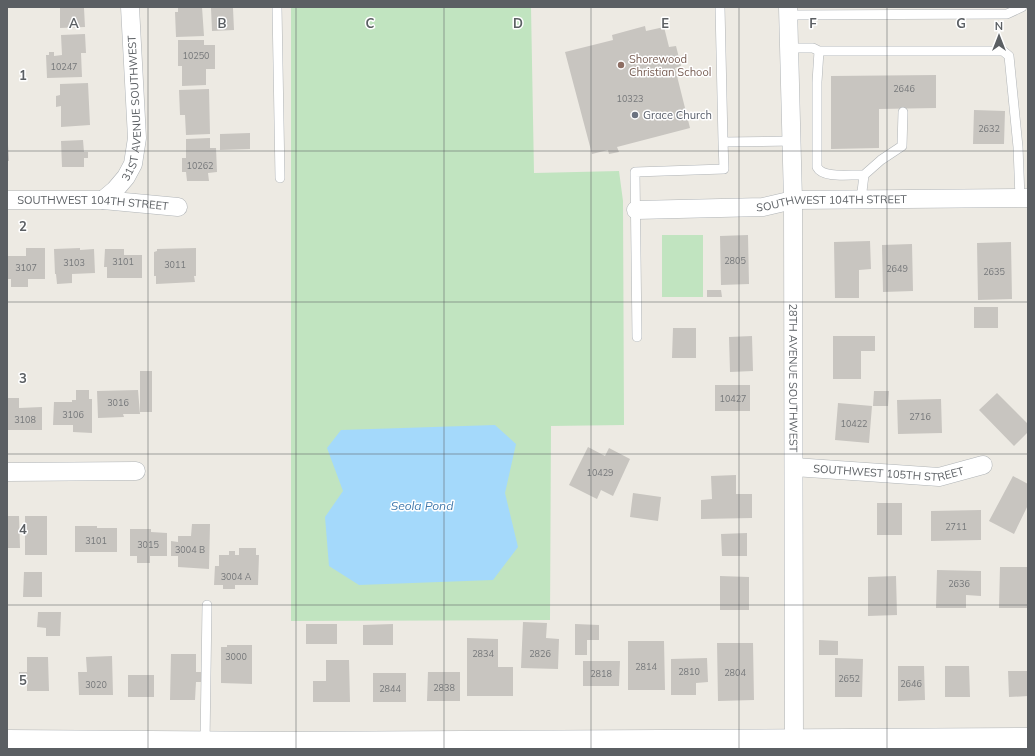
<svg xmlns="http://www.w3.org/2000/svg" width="1035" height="756" viewBox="0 0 1035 756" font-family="Mulish,sans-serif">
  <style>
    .green { fill: #c1e4c0 }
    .water { fill: #a4d9fb }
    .building { fill: #c8c5c0 }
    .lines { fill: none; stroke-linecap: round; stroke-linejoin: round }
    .service-casing { stroke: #b0b4b7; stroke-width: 10 }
    .minor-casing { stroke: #b0b4b7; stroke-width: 19 }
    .tertiary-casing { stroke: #b0b4b7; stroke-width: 23 }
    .service { stroke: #fff; stroke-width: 9 }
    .minor { stroke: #fff; stroke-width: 18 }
    .tertiary { stroke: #fff; stroke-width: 22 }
    .grid { fill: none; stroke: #5b5f63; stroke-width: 1; stroke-opacity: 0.55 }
    .education-dot { fill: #8d6e63; stroke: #fff; stroke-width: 1.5 }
    .worship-dot { fill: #6b7280; stroke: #fff; stroke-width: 1.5 }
    .labels { text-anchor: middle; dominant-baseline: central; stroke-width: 3; stroke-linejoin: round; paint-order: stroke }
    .number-label { font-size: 9px; fill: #76787a }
    .education-label { font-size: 11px; fill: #785e54; stroke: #fff; text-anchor: start }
    .street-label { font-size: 11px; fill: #5b5f63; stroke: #fff }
    .worship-label { font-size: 11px; fill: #5b616d; stroke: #fff; text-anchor: start }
    .water-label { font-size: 12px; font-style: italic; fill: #427aad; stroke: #fff }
    .grid-label { font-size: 13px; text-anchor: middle; font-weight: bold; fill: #5b5f63; stroke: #fff; stroke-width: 3; stroke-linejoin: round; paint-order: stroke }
  </style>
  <rect width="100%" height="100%" fill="#edeae3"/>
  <!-- green -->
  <path class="green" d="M291 7H531L534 173 619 171 623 201 624 425 551 426 550 620 291 621Z
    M662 235H703V297H662Z"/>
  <!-- water -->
  <path class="water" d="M495 425 516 444 505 493 518 547 493 580 359 585 329 566 325 517 343 491 327 448 341 430Z"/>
  <!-- building -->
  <path class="building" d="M60 7 84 8 85 27 60 28Z
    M178 7H202L204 36 176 37 175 12H178Z
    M211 8H233L234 30 212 31Z
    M645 26 646 31 664 27 669 47 676 46 681 66 675 68 690 128 617 147 619 152 609 154 608 150 592 154 565 52 613 40 612 35Z
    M85 34 86 53H81L82 77 47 78 46 55H49V52H54V56L62 55 61 35Z
    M178 40H204V45H215V69H206V85L182 86V66H178Z
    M936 75V108L879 109V148L831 149V76Z
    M88 83 90 125 61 127V106L56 107V96L60 95V84Z
    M209 89 210 134 186 135 185 115H180L179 90Z
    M974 110 1005 111 1004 144H973Z
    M250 133V149L220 150V134Z
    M210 138V148H216L217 172 208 173 209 181H187L186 172H182V158H186V139Z
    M83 140 84 152H88V158H84V167H62L61 141Z
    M7 145H8L9 161H7Z
    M748 235 749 284 721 285 720 236Z
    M870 241 871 269 859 270V298H835L834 242Z
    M1011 242 1012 299 978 300 977 243Z
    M912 244 913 291 883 292 882 245Z
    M26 248H45V279H28V287H11V279H7V256H26Z
    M80 248V250L94 249 95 273 72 274V283L57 284 56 274H55L54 249Z
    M196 248V276H194L195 282 156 284V276H154V252L157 251V249Z
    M105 249H124V255H142V278H107V267H104Z
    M707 290H721L722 297H707Z
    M974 307H998V328H974Z
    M673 328H696V358H672Z
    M752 336 753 371 730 372 729 337Z
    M833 336H875V351H861V379H833Z
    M140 371H152V412H140Z
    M715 385H750V411H715Z
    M76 390H89V399H92V433L73 432V425H53L54 402H72V400H76Z
    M138 390 140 414H123L124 417 98 418 97 391Z
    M874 391H889L888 406H873Z
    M997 393 1028 424V432L1014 446 979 410Z
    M7 398H19V408L42 407V430H7Z
    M941 399 942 433 898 434 897 400Z
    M838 403 872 406 869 443 835 440Z
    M588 447 605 456 609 448 630 459 613 496 601 490 597 499 569 485Z
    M736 475V494H752V518L701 519V500L712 499 711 476Z
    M1013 476 1028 484V505L1014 534 989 521Z
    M633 493 661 497 658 521 630 517Z
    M877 503H902V535H877Z
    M981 510V540L931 541V511Z
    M7 516H19L20 548H7Z
    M25 516H47V555H25Z
    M192 524H210L209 569 178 567V556H171V541L178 542V536H191Z
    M75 526H97V528H117V552H75Z
    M130 529H151V532L167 533V556H150V563H137V556H130Z
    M747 533V556H722L721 534Z
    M239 548H256V555H259L258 585H235V589H223V585H214L215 566H219V555H229V551H235V555H239Z
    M1000 567H1028V608H999Z
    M937 570 981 571V596L966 595V608H936Z
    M24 572H42V597H23Z
    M720 576 749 577V610H720Z
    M896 576 897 615 868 616V577Z
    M38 612H61L60 636H46V628L37 627Z
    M523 622 547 623 546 638 559 639 558 669 521 668Z
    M306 624H337V644H306Z
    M393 624V645H363V625Z
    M575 624 599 625V640H587V655H575Z
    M467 638 498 639V667H513V696H467Z
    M819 640 838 641V655H819Z
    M628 641H664L665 690H628Z
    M717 643H753L754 700 718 701Z
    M227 645H252V684L221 683V647H227Z
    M171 654H196V672H201V682H196L195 700H170Z
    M112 656 113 695H79L78 672H87L86 657Z
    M27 657H48L49 691H27V683H19V672H27Z
    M707 658 708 682 696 683V695H671V659Z
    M835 658 863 659 862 697H835Z
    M326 660H349L350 702H313V681H326Z
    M583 661H620L619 686H583Z
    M898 666H924L925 700 898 701Z
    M945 666H969L970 697H945Z
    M1008 671H1028V696L1009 697Z
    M428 672H460V701H427Z
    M373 673H406V702H373Z
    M128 675H154V697H128Z"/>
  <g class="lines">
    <defs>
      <path id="service" d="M277 7 280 178
        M720 7 723 142 792 141
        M788 15 1007 14 1022 7
        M789 48H813L819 51H1003L1009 56 1018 147 1020 198
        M819 51 817 82V167C823 179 851 174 864 175
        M861 200 864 175 881 160 902 146 903 112
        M637 337 635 172 724 169 723 142
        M205 743 207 605"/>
      <g id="minor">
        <path id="s1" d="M788 7 793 200 794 749"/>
        <path id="s2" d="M7 200H103L178 207"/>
        <path id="s3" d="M103 200 115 190 126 177 133 164 137 138 130 7"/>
        <path id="s4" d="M636 210 763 207 793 200 1028 198"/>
        <path id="s5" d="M794 467 939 477 983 465"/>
        <path d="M7 472 136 471"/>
      </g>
      <path id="tertiary" d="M7 741 280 743 1028 739"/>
    </defs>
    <!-- service casing -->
    <use href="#service" class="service-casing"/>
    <!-- minor casing -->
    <use href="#minor" class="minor-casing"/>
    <!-- tertiary casing -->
    <use href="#tertiary" class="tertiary-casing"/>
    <!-- service -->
    <use href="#service" class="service"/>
    <!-- minor -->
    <use href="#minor" class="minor"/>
    <!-- tertiary -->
    <use href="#tertiary" class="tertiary"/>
  </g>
  <!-- grid -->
  <path class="grid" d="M148 7V749M296 7V749M444 7V749M591 7V749M739 7V749M887 7V749M7 151H1028M7 302H1028M7 454H1028M7 605H1028"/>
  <!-- markers -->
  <circle class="education-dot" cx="621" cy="65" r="4"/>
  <circle class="worship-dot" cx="635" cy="115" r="4"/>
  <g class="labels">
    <!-- number labels -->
    <g class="number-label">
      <text x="196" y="55">10250</text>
      <text x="64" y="66">10247</text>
      <text x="904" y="88">2646</text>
      <text x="630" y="98">10323</text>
      <text x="989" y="128">2632</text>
      <text x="200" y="165">10262</text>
      <text x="735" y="260">2805</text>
      <text x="123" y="261">3101</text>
      <text x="74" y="262">3103</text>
      <text x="175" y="264">3011</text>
      <text x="26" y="267">3107</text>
      <text x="897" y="268">2649</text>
      <text x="994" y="271">2635</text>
      <text x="733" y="398">10427</text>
      <text x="118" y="402">3016</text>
      <text x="73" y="414">3106</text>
      <text x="920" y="416">2716</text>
      <text x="25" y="419">3108</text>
      <text x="854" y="423">10422</text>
      <text x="600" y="472">10429</text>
      <text x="956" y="526">2711</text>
      <text x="96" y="540">3101</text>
      <text x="148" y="544">3015</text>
      <text x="190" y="549">3004 B</text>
      <text x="236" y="576">3004 A</text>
      <text x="959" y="583">2636</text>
      <text x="483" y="653">2834</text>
      <text x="540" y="653">2826</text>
      <text x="236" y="656">3000</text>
      <text x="646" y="666">2814</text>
      <text x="689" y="671">2810</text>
      <text x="735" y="672">2804</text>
      <text x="601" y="673">2818</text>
      <text x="849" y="678">2652</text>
      <text x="911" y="683">2646</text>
      <text x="96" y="684">3020</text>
      <text x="444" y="687">2838</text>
      <text x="390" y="688">2844</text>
    </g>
    <!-- education labels -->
    <g class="education-label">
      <text x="629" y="59">Shorewood<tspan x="629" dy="13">Christian School</tspan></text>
    </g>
    <!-- street labels -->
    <g class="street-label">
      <text stroke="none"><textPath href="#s3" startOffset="103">31ST AVENUE SOUTHWEST</textPath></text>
      <text stroke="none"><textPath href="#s2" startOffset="86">SOUTHWEST 104TH STREET</textPath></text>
      <text stroke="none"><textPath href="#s4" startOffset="196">SOUTHWEST 104TH STREET</textPath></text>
      <text stroke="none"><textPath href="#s1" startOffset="371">28TH AVENUE SOUTHWEST</textPath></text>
      <text stroke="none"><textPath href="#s5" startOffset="95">SOUTHWEST 105TH STREET</textPath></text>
    </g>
    <!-- worship labels -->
    <g class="worship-label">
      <text x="643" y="115">Grace Church</text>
    </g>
    <!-- water labels -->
    <g class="water-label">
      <text x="422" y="505">Seola Pond</text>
    </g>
  </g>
  <g class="grid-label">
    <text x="74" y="28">A</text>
    <text x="222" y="28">B</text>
    <text x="370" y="28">C</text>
    <text x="518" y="28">D</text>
    <text x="665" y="28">E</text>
    <text x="813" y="28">F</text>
    <text x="961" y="28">G</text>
    <text x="23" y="80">1</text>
    <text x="23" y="231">2</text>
    <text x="23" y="383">3</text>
    <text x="23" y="534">4</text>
    <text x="23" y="685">5</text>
  </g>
  <!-- border -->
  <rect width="1035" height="756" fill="none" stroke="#5b5f63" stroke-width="16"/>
  <!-- north arrow -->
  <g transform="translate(999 36)" stroke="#ffffff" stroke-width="3" paint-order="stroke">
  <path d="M0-3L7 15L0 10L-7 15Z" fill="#5b5f63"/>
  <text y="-6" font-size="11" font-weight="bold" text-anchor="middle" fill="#5b5f63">N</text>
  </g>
</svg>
